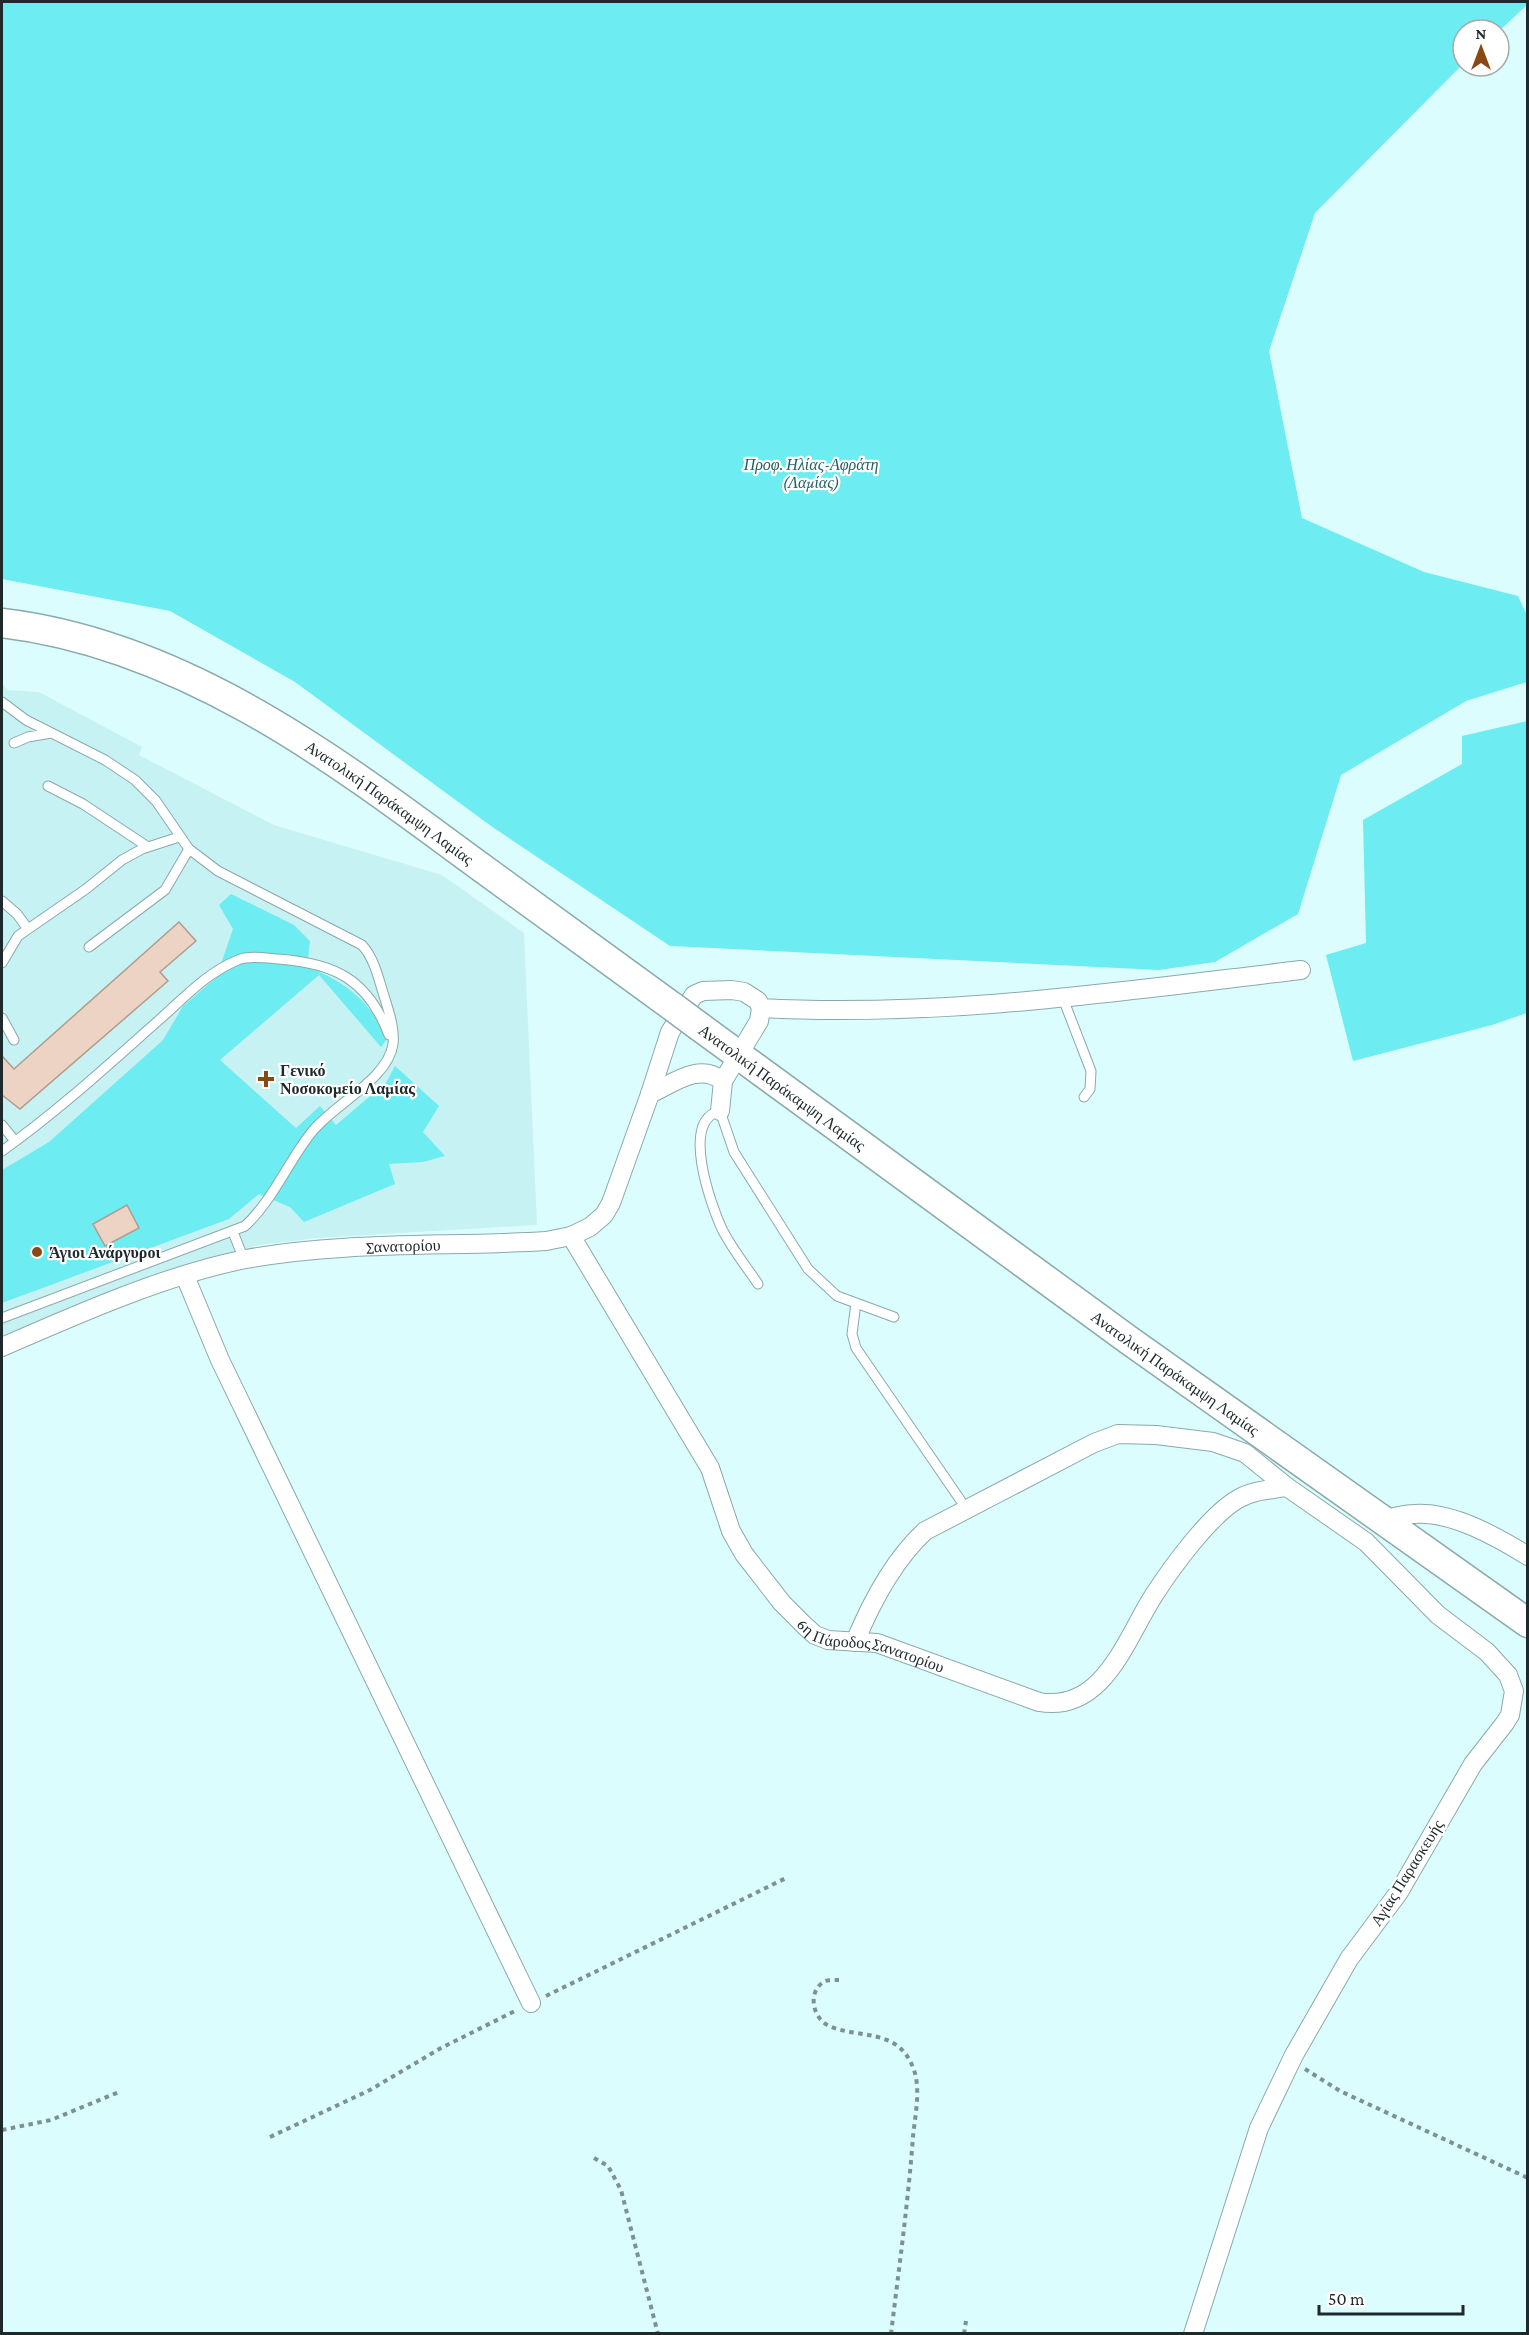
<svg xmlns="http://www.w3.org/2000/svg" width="1529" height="2335" viewBox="0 0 1529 2335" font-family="'Crimson Pro',serif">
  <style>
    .built { fill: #c7f2f3 }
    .green { fill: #6decf1 }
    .building { fill: #ecd3c4; stroke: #b29b8c; stroke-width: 1.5 }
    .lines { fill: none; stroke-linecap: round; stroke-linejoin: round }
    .lane-casing { stroke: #8aa9aa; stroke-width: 11 }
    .street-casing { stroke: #8aa9aa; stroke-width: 20 }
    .primary-casing { stroke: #8aa9aa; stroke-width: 31 }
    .path { stroke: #7b9192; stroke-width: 4; stroke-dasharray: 4.5 4.5; stroke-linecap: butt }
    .lane { stroke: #fff; stroke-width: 9 }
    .street { stroke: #fff; stroke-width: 18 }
    .primary { stroke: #fff; stroke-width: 28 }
    .primary-bridge-casing { stroke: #8aa9aa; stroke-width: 31; stroke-linecap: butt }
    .primary-bridge { stroke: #fff; stroke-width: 28 }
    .poi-dot { fill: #8a4914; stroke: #fff; stroke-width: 2 }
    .labels { text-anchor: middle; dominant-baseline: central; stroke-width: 4.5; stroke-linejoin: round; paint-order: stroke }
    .park-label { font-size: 16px; font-style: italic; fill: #235f61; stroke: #fff }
    .street-label { font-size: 16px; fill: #1d292a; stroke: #fff }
    .poi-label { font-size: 16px; font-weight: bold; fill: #1d292a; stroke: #fff; text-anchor: start }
  </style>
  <rect width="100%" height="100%" fill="#dcfdfe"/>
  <!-- built -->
  <path class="built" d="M2 683 8 690 39 692 142 747 139 755 274 825 442 875 524 933 537 1225 317 1238 259 1245 171 1270 2 1339Z"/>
  <!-- green -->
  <path class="green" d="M2 2H1527V5L1499 31 1463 30V64L1315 213 1269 351 1302 518 1424 572 1518 596 1527 615V682L1466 701 1341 775 1298 914 1215 962 1159 970 670 946 491 826 295 682 170 611 2 579Z
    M1527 721V1013L1492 1025 1353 1061 1326 955 1366 943 1363 820 1462 764V736Z
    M231 894 294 925 310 941 307 967C343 980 372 1002 387 1039L381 1047 319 975 220 1060 296 1128 320 1106 336 1125 369 1097 382 1090 395 1066 439 1106 423 1132 445 1156 423 1162 389 1164 395 1184 304 1222 290 1207 259 1194 229 1219 2 1303V1170L49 1142 163 1040 183 1006 216 978 233 929 219 905Z"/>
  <!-- building -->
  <path class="building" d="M179 922 196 941 160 972 168 981 20 1109 2 1095V1056L14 1069Z
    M127 1205 139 1228 105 1246 93 1224Z"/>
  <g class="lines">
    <defs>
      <path id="lane" d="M2 702 26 720 105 760 135 780 156 801 189 849 218 871 362 945C375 959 379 981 385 999 389 1012 395 1030 393 1044 388 1080 332 1105 311 1133 288 1162 273 1200 245 1226L2 1318
        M14 743 28 737 51 733
        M48 786 83 804 148 847
        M2 901 17 914 28 929
        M89 947 165 890 189 849
        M2 963 18 936 86 889 122 860 142 849 179 837
        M1062 996 1091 1071 1090 1089 1084 1097
        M2 1018 14 1040
        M2 1125 15 1141
        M2 1151C57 1112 108 1065 159 1020 184 998 206 973 238 960 249 955 266 958 278 959 334 963 368 979 389 1035
        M233 1232 244 1260
        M758 1284C746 1266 732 1249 722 1229 711 1205 680 1120 720 1111L734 1152 808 1269 837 1296 894 1317
        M856 1303 852 1334 856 1348 961 1501"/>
      <g id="street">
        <path d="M650 1094 670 1032 694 995 703 991 732 990 744 992 758 1001 761 1008C941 1018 1122 991 1301 970"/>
        <path d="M720 1111 723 1081 759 1021 761 1008"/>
        <path id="s1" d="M571 1236 710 1468 731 1531 744 1554 782 1603 805 1626 815 1635 828 1640 877 1643 1039 1702C1104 1713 1126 1638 1154 1595 1172 1567 1210 1515 1238 1499 1253 1490 1270 1490 1287 1487"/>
        <path d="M185 1276 220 1360 531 2003"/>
        <path id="s2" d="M2 1347C75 1315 168 1274 246 1259 344 1241 447 1247 546 1241L571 1236 590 1227 604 1215 611 1203 650 1094C674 1083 699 1062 723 1081"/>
        <path d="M1382 1520C1392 1518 1403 1514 1414 1514 1452 1511 1497 1537 1528 1556"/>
        <path d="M855 1642C871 1603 894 1560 925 1531L1094 1443 1118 1434 1156 1435 1213 1442 1245 1453 1287 1487 1366 1542 1438 1615 1487 1652 1508 1675 1514 1691 1510 1715 1505 1723 1473 1764 1399 1892 1349 1959 1294 2055 1259 2128 1193 2334"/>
      </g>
      <g id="primary">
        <path id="s3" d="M2 623C179 644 328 754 467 857 536 907 604 957 673 1007"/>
        <path id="s4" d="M700 1027 1130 1341 1528 1623"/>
      </g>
    </defs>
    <!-- lane casing -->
    <use href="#lane" class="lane-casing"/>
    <!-- street casing -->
    <use href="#street" class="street-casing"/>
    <!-- primary casing -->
    <use href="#primary" class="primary-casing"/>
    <!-- path -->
    <path class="path" d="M839 1980C835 1980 828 1980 825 1981 807 1991 812 2018 829 2026 859 2039 896 2028 912 2065 922 2086 915 2115 913 2137 908 2203 899 2268 891 2334
      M546 1996 786 1878
      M1305 2069 1340 2091 1528 2178
      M2 2130 51 2120 119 2092
      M270 2137 370 2090 441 2048 515 2011
      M594 2158 608 2166 621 2190 658 2334
      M964 2334 966 2321"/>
    <!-- lane -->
    <use href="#lane" class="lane"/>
    <!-- street -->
    <use href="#street" class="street"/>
    <!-- primary -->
    <use href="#primary" class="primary"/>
    <defs>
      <path id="primary-bridge" d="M673 1007 700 1027"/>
    </defs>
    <!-- primary-bridge casing -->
    <use href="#primary-bridge" class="primary-bridge-casing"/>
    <!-- primary-bridge -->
    <use href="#primary-bridge" class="primary-bridge"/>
  </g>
  <!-- markers -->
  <g class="poi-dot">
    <path d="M263 1070h6v6h6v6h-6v6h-6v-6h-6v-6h6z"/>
    <circle cx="37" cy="1252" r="6"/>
  </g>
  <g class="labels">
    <!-- park labels -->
    <g class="park-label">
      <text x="811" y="464">Προφ. Ηλίας-Αφράτη<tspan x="811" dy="18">(Λαμίας)</tspan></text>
    </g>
    <!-- street labels -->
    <g class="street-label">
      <text stroke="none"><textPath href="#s3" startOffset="432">Ανατολική Παράκαμψη Λαμίας</textPath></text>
      <text stroke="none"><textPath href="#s4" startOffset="102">Ανατολική Παράκαμψη Λαμίας</textPath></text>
      <text stroke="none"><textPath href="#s2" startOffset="418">Σανατορίου</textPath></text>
      <text stroke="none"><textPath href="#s4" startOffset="588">Ανατολική Παράκαμψη Λαμίας</textPath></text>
      <text stroke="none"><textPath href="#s1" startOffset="528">6η Πάροδος Σανατορίου</textPath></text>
      <text transform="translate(1407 1873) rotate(-58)">Αγίας Παρασκευής</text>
    </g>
    <!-- poi labels -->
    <g class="poi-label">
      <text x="280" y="1070">Γενικό<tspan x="280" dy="18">Νοσοκομείο Λαμίας</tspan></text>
      <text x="49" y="1252">Άγιοι Ανάργυροι</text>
    </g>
  </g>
  <!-- border -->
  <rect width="1529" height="2335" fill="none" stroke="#1d292a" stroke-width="6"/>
  <!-- north arrow -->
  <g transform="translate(1481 48)"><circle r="28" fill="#ffffff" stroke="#a5a9aa" stroke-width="1.5"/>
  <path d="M0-4.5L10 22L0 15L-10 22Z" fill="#8a4914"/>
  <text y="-9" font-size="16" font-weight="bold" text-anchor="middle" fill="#1d292a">N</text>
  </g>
  <!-- scale -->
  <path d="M1319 2305v9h144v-9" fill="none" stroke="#1d292a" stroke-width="3"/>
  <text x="1328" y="2305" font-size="18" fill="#1d292a" stroke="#ffffff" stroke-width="4.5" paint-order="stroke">50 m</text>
</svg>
